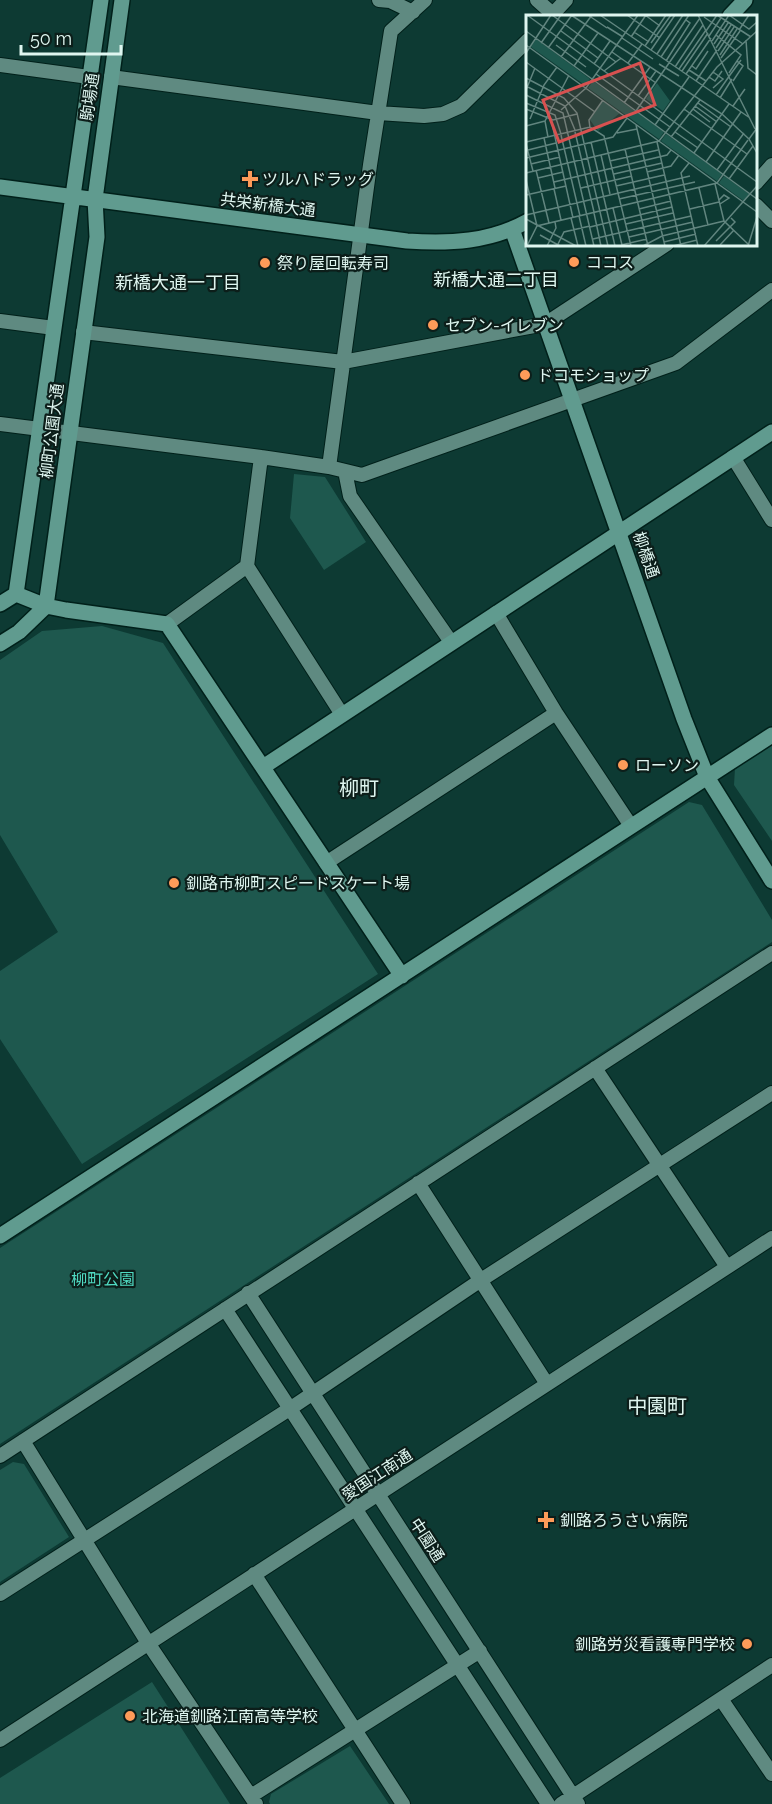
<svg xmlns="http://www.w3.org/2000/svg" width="772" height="1804" viewBox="0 0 772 1804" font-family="Raleway,'Noto Sans JP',sans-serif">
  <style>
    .green { fill: #1e584e }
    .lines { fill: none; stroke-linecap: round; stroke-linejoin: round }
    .street-casing { stroke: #00201a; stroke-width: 16 }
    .secondary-casing { stroke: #00201a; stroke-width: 18 }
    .street { stroke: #5f8a81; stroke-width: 14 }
    .secondary { stroke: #609b8f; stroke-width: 15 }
    .poi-dot { fill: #fe9b59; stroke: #0c1e1a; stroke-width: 2 }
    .labels { text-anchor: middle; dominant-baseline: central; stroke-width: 4.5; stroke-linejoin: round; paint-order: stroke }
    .street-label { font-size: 16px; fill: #dff6f0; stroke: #0c1e1a }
    .poi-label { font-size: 16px; fill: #dff6f0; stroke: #0c1e1a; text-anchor: start }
    .park-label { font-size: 16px; fill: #50dac2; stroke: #0c1e1a }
    .neighbourhood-label { font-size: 18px; fill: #dff6f0; stroke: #0c1e1a }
    .quarter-label { font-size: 20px; fill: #dff6f0; stroke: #0c1e1a }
    .inset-road { fill: none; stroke: #61857f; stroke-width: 1.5 }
    .view { fill: #d85150; fill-opacity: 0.15; stroke: #d85150; stroke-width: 3 }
    .inset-edge { fill: none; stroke: #dff6f0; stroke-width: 3 }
  </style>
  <rect width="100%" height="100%" fill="#0d3a33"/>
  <!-- green -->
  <path class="green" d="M294 474 325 477 366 542 324 570 290 518Z
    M102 626 163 643 378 974 82 1164 0 1039V971L58 932 0 835V660L42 631Z
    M772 744V841L734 785 735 768Z
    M689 802 702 805 772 920V942L0 1444V1248Z
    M13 1462 24 1464 69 1537 0 1582V1470Z
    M152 1682 230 1804H0V1778Z
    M350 1746 389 1804H270L269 1802 271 1794Z"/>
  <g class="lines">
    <defs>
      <path id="street" d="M379 0 390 1 413 12
        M537 0 555 16
        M551 16 566 0
        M0 65 89 77
        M111 77 378 113 424 116 443 114 461 106 528 40
        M756 183 772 165
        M756 205 772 221
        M0 321 54 328
        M83 332 343 362 545 324 667 244
        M0 424 261 457 329 467 362 475 676 363 772 290
        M261 457 247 566 341 713
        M733 457 772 520
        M329 467 370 165 391 31 425 0
        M345 471 350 496 451 642
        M496 613 556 713 631 826
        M167 624 247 566
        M326 863 556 713
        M595 1068 727 1267
        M418 1183 547 1384
        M248 1293 578 1804
        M225 1309 548 1804
        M23 1441 148 1643 256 1804
        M0 1456 772 953
        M254 1574 403 1804
        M0 1594 291 1408 481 1280 772 1093
        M721 1699 772 1774
        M0 1740 772 1238
        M251 1796 480 1651
        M561 1804 772 1665"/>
      <path id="secondary" d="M730 16 745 0
        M0 187 407 241C450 244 490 242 528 221
        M512 229 684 719 707 777 772 881
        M16 594 101 0
        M16 594 46 606 66 610 167 624 402 976
        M0 604 16 594
        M0 644 19 632 46 606 97 237 95 199 122 0
        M263 767 772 432
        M0 1236 772 735"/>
    </defs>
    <!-- street casing -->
    <use href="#street" class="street-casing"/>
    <!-- secondary casing -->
    <use href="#secondary" class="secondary-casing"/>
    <!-- street -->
    <use href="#street" class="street"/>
    <!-- secondary -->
    <use href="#secondary" class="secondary"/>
  </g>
  <!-- markers -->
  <g class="poi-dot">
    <path d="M247 170h6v6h6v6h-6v6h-6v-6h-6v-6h6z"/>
    <circle cx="574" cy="262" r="6"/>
    <circle cx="265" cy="263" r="6"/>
    <circle cx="433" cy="325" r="6"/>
    <circle cx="525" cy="375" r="6"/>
    <circle cx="623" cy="765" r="6"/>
    <circle cx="174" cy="883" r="6"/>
    <path d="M543 1511h6v6h6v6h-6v6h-6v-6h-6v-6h6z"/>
    <circle cx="747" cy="1644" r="6"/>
    <circle cx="130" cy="1716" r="6"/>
  </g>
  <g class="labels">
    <!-- street labels -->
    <g class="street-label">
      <text transform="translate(90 97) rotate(-82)">駒場通</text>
      <text transform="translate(268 205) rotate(7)">共栄新橋大通</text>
      <text transform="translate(52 431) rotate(-83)">柳町公園大通</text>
      <text transform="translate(646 555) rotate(71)">柳橋通</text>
      <text transform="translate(377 1475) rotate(-33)">愛国江南通</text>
      <text transform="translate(427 1540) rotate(57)">中園通</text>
    </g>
    <!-- poi labels -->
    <g class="poi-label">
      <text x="262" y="179">ツルハドラッグ</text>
      <text x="586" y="262">ココス</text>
      <text x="277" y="263">祭り屋回転寿司</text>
      <text x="445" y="325">セブン-イレブン</text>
      <text x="537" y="375">ドコモショップ</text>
      <text x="635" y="765">ローソン</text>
      <text x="186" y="883">釧路市柳町スピードスケート場</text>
      <text x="560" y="1520">釧路ろうさい病院</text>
      <text x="735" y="1644" text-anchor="end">釧路労災看護専門学校</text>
      <text x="142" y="1716">北海道釧路江南高等学校</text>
    </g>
    <!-- park labels -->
    <g class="park-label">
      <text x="103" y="1279">柳町公園</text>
    </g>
    <!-- neighbourhood labels -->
    <g class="neighbourhood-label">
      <text x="496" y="279">新橋大通二丁目</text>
      <text x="178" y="282">新橋大通一丁目</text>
    </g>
    <!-- quarter labels -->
    <g class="quarter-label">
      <text x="359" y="788">柳町</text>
      <text x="657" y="1406">中園町</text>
    </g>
  </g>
  <!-- overview -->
  <g transform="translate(526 15)">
    <rect width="231" height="231" fill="#0d3a33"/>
    <path d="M10 24 64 64 60 71 5 32ZM67 66 138 117 133 124 62 73ZM131 68 144 86 137 96 120 84ZM77 86 94 98 72 116 64 105ZM140 119 196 159 191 166 135 126ZM198 161 223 179 218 186 193 168Z" fill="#1e584e"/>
    <path class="inset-road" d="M1 0 231 167M26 0 90 47M45 0 196 99 223 124M62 0 81 13M74 0 224 103M101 0 134 23M119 0 134 11M172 0 229 114M191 0 225 22M178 2 217 29M81 12 97 22M213 15 223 0M0 16 231 184M35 16 72 43M180 16 191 0M108 17 123 27M190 20 215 40 203 58M183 21 195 3M105 22 120 0M96 23 127 44M220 25 222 53 231 60M186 26 203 0 223 14 231 7M15 28 35 0M125 28 145 0M188 29 202 8M0 30 231 197M30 30 60 52M119 31 140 0M22 33 46 0M190 33 205 10M125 35 149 0M192 36 208 12M86 37 130 68M0 38 25 0M131 39 157 0M194 40 211 14M35 42 66 0M135 42 163 0M195 43 214 16M140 46 164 8 160 5M0 47 69 97M102 48 116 29M68 49 84 26M133 49 153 61M48 51 72 18M166 51 170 54 182 36M149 52 177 10M153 54 180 15M163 55 180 66M78 56 95 43M156 56 182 18M187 57 197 64 187 73M70 59 144 112M160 59 185 23M204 60 215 45M183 62 189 66 196 56M0 63 38 83 51 98 82 231M170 66 191 35M207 66 217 51 211 46M0 71 39 91 49 115M0 75 9 53M0 80 37 98 68 231M190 80 204 60M112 81 130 56M194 83 206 64M0 88 29 100 35 119M98 88 124 52M172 88 205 112M169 91 191 107M207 91 219 74M0 94 27 105 51 99M158 94 221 139M167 94 184 107M35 95 60 73 112 0M110 96 174 3M4 104 18 70 31 52M25 104 47 203M110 110 139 231M129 110 163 62M0 111 19 106M64 113 63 105 77 85M231 113 223 124 231 138M49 117 68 197M149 117 172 133M91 118 111 114M35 120 54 201M22 122 19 106 43 60M145 122 174 85M18 123 29 173M0 127 64 112 78 121 105 231M65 127 89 231M131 127 155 231M0 129 7 156M99 134 122 231M2 135 30 128M168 138 203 89M75 140 84 179M0 143 87 122 101 103M84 146 132 135M180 147 215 97M163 148 155 158 172 231M5 149 34 142M10 155 23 208M191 155 218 118M121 157 145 151 153 140M0 158 133 126 191 52 231 16M88 159 136 148M12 163 37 157M203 164 227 131M0 165 11 211M28 167 141 140 145 135M189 169 198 206 222 229M90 171 138 160M55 173 106 161M173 173 182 210M28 174 35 205M0 180 40 171M93 184 169 167M193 185 198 180 203 183 194 189M87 193 96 230M113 194 145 186M164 194 193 187M68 198 75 231M0 200 164 161M53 201 60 231M45 203 52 231M0 204 50 231M100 209 147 198M64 212 146 192M14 220 34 231M103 222 167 207M67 224 165 201M190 226 209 207 205 203M138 227 170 219M95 230 121 224M194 230 208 215M1 231 11 211 191 168 222 125M21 231 30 213 29 207M31 231 38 217 64 211M117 231 136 221 198 206M147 231 171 225M178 231 231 171M222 231 231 202"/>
    <path class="view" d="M114 48 129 90 33 127 17 85Z"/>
    <rect width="231" height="231" class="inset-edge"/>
  </g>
  <!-- scale -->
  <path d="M21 45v9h100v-9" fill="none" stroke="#dff6f0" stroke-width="3"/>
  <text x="30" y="45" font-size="18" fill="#dff6f0" stroke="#0c1e1a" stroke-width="4.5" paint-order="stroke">50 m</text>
</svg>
